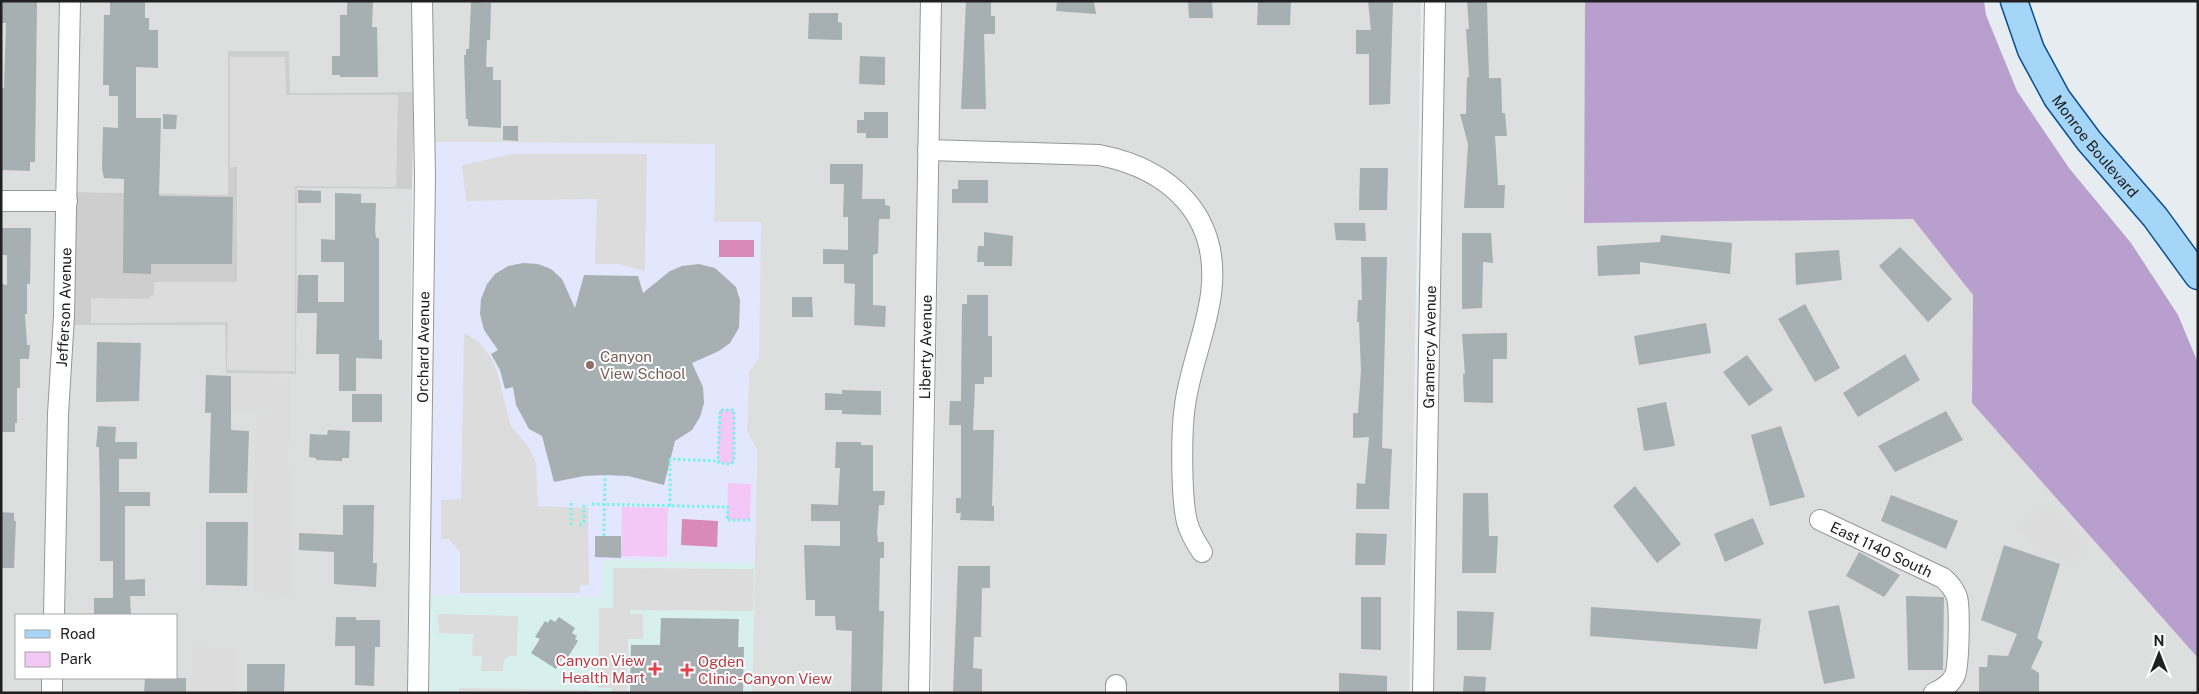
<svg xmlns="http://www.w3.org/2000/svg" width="2199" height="694" viewBox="0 0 2199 694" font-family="'Public Sans',sans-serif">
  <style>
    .residential { fill: #dddede; fill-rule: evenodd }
    .commercial { fill: #d8f0ed }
    .education { fill: #e3e7fd }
    .religious { fill: #cecece }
    .forest { fill: #b89fcd }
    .park { fill: #f3c8f7 }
    .pitch { fill: #da8ab6 }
    .parking { fill: #dcdcdc }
    .building { fill: #a6afb2 }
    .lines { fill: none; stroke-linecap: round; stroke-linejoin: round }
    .minor-casing { stroke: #979797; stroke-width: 22 }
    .major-casing { stroke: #094d93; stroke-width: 29 }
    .path { stroke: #77f2eb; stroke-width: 3; stroke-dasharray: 2.5 2.5; stroke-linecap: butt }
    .minor { stroke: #fff; stroke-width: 20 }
    .major { stroke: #a6d6f7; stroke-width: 26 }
    .education-dot { fill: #8d6e63; stroke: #fff; stroke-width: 2 }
    .health-dot { fill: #e0444e; stroke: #fff; stroke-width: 2 }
    .labels { text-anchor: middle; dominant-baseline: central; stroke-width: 4; stroke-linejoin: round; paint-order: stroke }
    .street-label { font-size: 15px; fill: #202020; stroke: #fff }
    .education-label { font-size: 15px; fill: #785e54; stroke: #fff; text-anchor: start }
    .health-label { font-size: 15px; fill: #be3a42; stroke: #fff; text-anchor: end }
  </style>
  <rect width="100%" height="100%" fill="#e7ecf0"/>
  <!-- residential -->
  <path class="residential" d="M1 1H414V92L289 93 228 51V195L74 192V325H226V373L295 374 297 188 412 189 407 693H1ZM16 615H176V678H16Z
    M430 1H921L911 693H752L757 450 747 431 749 372 761 223 714 222 715 144 429 142Z
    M941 1H1421L1409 693H932Z
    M1444 1H1585L1584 223 1913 219 1973 295 1972 403 2198 658V693H1432Z"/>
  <!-- commercial -->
  <path class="commercial" d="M603 560 755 563 752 693H425V595L602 597Z"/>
  <!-- education -->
  <path class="education" d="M429 142 715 144 714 222H761L759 358 749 372 747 431 757 450 755 563 603 560 602 597 425 595Z"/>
  <!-- religious -->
  <path class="religious" d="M228 51H289L290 93 414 92 412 189 297 188 296 374 226 373 225 325H74V192L228 195Z"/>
  <!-- forest -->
  <path class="forest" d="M1585 1H1984L1986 15 2017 91 2069 168 2131 243 2178 315 2198 363V658L1972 403 1973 295 1913 219 1584 223Z"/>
  <!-- park -->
  <path class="park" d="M721 409H732L735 412 734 461 731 464 721 463 718 461 719 412Z
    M728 483 751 484 750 520H727Z
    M622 507 668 508 667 557 621 556Z"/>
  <!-- pitch -->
  <path class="pitch" d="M719 240H754V257H719Z
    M682 519 718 521 717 547 681 545Z"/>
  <!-- parking -->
  <path class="parking" d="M230 57H285L286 95H398L396 187 295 186V371L227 370 228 322 91 323V298L148 299 154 294V282H237V167H230Z
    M513 154H647L645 271 618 264H595L597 199 466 201 462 165Z
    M464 333 479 342 492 359 498 375 511 426 529 448 536 463 538 506 588 508 589 585H580V593H460V552L449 539H441V500L461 499Z
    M231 376 291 377 288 466 293 483 291 595 254 592 256 415H272V411H231Z
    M2047 502 2088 547 2067 569 2053 553 2043 561 2018 529Z
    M613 568 754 569 753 611 630 610V614H643V639H628L627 693H612V688H598L599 608H613Z
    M438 614 518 616 517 656H509L504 660 503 671H481L482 656H472L473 634 439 633Z
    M192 647 237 648 236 693H192Z
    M459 688 588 690V693H459Z"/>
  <!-- building -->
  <path class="building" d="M110 1H145V18H149V30H158V68L136 67V118H161L159 196 233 197 232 264H151V274L123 273 124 179 104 178 102 169 103 127 118 128V96H109V85H103L104 15H110Z
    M347 1H373L372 27H377L378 77H340V75H332V56H340V15H347Z
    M966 1H991V16H995V34H984L986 109H961Z
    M1057 1H1094L1096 14 1056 11Z
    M1188 1H1212L1213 18H1189Z
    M1258 1H1291L1290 25H1257Z
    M1368 1H1393L1390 104 1369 105V54H1356V30H1371Z
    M1467 1H1487L1489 78H1501L1502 113H1505L1507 136H1495L1498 185H1505L1504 208H1464L1468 144 1460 114H1466L1467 77H1469L1466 29H1469Z
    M1 2H37L35 162H30V171L1 170V88H4L6 23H1Z
    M471 2 491 3 490 40H487L486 67H493V80H501V128L468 126V119H466L464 55H466V49H469Z
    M809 13H838V22L842 23V40L808 39Z
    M860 56 885 57V85L859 84Z
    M864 112H888V138H866V133H857V120H864Z
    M163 114 177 115 176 129H163Z
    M503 126H518V141L503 140Z
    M830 164H863L862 199H885V205L890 206V219H879L878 253 873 255V305L886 306 885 327 854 325 855 284 844 283V264H823V249L848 250V217H843L844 184H830Z
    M1360 168H1388L1387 210H1359Z
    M958 180H988V203H952V189H958Z
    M298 190 321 191V203H298Z
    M335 193 361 194V203H376L375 231 376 238H379V340H382V359L356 358V391H339V354H316L317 313H297L298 275H318V302H344V262H321V239L335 240Z
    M1334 223H1365L1366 241 1336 240Z
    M1 228H31L30 284H27V314H25L27 345H30L29 359H20V388H17V423H15V432H1V284L7 285V255H1Z
    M984 232 1013 236 1012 266H984V262H977L978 246H984Z
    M1462 233H1491L1493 263 1483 262 1482 308 1462 309Z
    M1661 235 1732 243 1730 274 1640 262V274L1598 276 1597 246 1660 242Z
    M1900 247 1952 299 1928 322 1879 266Z
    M1839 250 1842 280 1796 285 1795 253Z
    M1361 257H1387L1382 448 1392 449 1389 509H1356L1357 483 1365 484 1369 437 1353 438V413H1358L1361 370 1359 322H1357L1358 300H1362Z
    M523 263 538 264 551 269 562 279 575 308 584 275 638 276 643 293 670 271 682 266 699 264 715 268 736 287 740 300 739 328 730 343 719 351 692 363 703 387 704 403 700 417 692 430 675 441 664 485 628 476 605 475 584 476 554 482 542 436 529 429 516 405 513 387 505 389 500 370 491 354 498 350 484 330 480 314 481 299 487 284 495 274 508 266Z
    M967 295H988V336H992V377H984V384H975L973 430H994L992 506H994V521L960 520 961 513H956V498H961V425H949L950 401H961L962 304H967Z
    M792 297H812L813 317H792Z
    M1805 304 1840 368 1815 382 1778 319Z
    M1706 323 1711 353 1639 365 1634 336Z
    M1507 333V359H1493V403L1464 402 1463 374H1465L1462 334Z
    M97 342 141 343 139 401 96 402Z
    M1905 354 1920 380 1858 417 1843 393Z
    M1747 355 1773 390 1749 406 1723 372Z
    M206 375 231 376V430L249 431 247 493H209L211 413H205Z
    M842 390 881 391V415L842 414V410H825V393L842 394Z
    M352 394H382V422H352Z
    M1666 402 1675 446 1644 451 1637 408Z
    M1946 411 1963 440 1895 472 1878 446Z
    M98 426 116 427 115 442H137V459H119V492H150V506H125V580L145 579V596H130L131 615H94V598H113V561H100V497L99 447H96Z
    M1781 426 1805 497 1770 506 1751 435Z
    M328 430 350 431 349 458H342V461L316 460V458L309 457 310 434 327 435Z
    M836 442H861V445H873V491H885L884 505H879L877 532 878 542H884V558H880L879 611H884L882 693H851L852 631 836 630 835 616H815V600H806L804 545 840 546V521H811V504L838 505 840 468H835Z
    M1635 486 1681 544 1657 563 1613 506Z
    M1463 493H1488L1489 536H1498L1496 573H1462Z
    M1891 495 1958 521 1946 549 1881 521Z
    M343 505H374L373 563H377L376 587 334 584V552L299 550V533L343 535Z
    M1 512 14 513V521H16L14 568H1Z
    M1753 518 1764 544 1725 562 1714 534Z
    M206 522H248L247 586 206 585Z
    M1356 533 1387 534 1385 565H1355Z
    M595 536H621V558L595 557Z
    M2004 545 2060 564 2037 638 2043 642 2031 668 2039 673V693H1979V667H1987L1988 655 2008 656 2017 634 1981 620Z
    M1859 552 1900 575 1884 597 1846 576Z
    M958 566H990V588H982L981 637H974L973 668 982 669V693H953Z
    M1906 596 1944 597 1943 670H1908Z
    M1361 597H1381V650L1361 649Z
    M1839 605 1855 678 1824 684 1808 611Z
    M1591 607 1761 619 1757 649 1590 636Z
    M1457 611 1494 612 1491 650H1457Z
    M336 617H356V620H380V647H375L374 686 355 685V646H335Z
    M559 617 575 628 572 633 577 636 575 639 578 641 568 657 564 655 556 669 531 653 540 639 535 637 545 621 548 623 550 619 555 622Z
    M661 618 739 619 738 647H744L743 693H630L631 645H660Z
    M247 664H285L284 693H247Z
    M1339 673 1387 676V693H1339Z
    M1464 676 1486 677 1485 693H1463Z
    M145 678H186V693H144Z"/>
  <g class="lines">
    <defs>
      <g id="minor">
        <path d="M928 150 1099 155C1171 169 1221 216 1211 294 1206 332 1190 368 1185 405 1181 431 1181 498 1187 522 1190 533 1196 543 1202 552"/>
        <path d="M1 201H67"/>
        <path id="s1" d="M1820 520 1943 578C1949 583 1954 589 1957 597 1960 608 1959 665 1955 675 1951 684 1943 689 1934 693"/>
        <path id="s2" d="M54 615 58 414 64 316 70 1"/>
        <path d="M1116 685V693"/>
        <path d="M52 693V678"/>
        <path id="s3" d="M418 693 425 177 422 1"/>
        <path id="s4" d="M919 693 931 1"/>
        <path id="s5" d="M1423 693 1435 1"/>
      </g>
      <g id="major">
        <path id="s6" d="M2014 1 2031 50 2057 98 2089 141 2155 217 2198 276"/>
      </g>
    </defs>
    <!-- minor casing -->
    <use href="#minor" class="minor-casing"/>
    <!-- major casing -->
    <use href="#major" class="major-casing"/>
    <!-- path -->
    <path class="path" d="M571 503V525
      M592 504 728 507 727 520H750
      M670 506V459L718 461 719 463 731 464 734 461V410H720L718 461
      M580 526 584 521V504
      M604 536 605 475"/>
    <!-- minor -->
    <use href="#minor" class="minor"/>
    <!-- major -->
    <use href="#major" class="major"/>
  </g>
  <!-- markers -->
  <circle class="education-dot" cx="590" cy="365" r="5"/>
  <g class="health-dot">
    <path d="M652.5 661.5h5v5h5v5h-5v5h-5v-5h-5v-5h5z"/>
    <path d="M684.5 662.5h5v5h5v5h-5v5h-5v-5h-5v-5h5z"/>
  </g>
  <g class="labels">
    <!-- street labels -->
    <g class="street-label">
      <text stroke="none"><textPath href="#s6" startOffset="168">Monroe Boulevard</textPath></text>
      <text stroke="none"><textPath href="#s2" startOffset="308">Jefferson Avenue</textPath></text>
      <text stroke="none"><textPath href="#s3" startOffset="346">Orchard Avenue</textPath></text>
      <text stroke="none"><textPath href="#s4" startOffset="346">Liberty Avenue</textPath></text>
      <text stroke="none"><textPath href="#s5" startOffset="346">Gramercy Avenue</textPath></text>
      <text stroke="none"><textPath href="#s1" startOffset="68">East 1140 South</textPath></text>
    </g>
    <!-- education labels -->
    <g class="education-label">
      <text x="600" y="356">Canyon<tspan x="600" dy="17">View School</tspan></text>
    </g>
    <!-- health labels -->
    <g class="health-label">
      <text x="645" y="660">Canyon View<tspan x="645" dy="17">Health Mart</tspan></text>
      <text x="698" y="661" text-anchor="start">Ogden<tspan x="698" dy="17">Clinic-Canyon View</tspan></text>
    </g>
  </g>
  <!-- border -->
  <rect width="2199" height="694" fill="none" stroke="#202020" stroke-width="5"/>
  <!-- legend -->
  <rect x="15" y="614" width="162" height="65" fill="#ffffff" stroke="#a6a6a6"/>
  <rect x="25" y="630" width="25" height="8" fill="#a6d6f7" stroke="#a6a6a6"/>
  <text x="60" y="639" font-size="15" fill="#202020">Road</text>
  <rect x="25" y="652" width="25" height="15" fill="#f3c8f7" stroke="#a6a6a6"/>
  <text x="60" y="664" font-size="15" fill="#202020">Park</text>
  <!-- north arrow -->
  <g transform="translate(2159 654)" stroke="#ffffff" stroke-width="4" paint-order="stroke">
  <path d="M0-4L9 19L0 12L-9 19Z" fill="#202020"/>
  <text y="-8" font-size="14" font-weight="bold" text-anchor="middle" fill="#202020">N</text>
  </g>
</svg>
